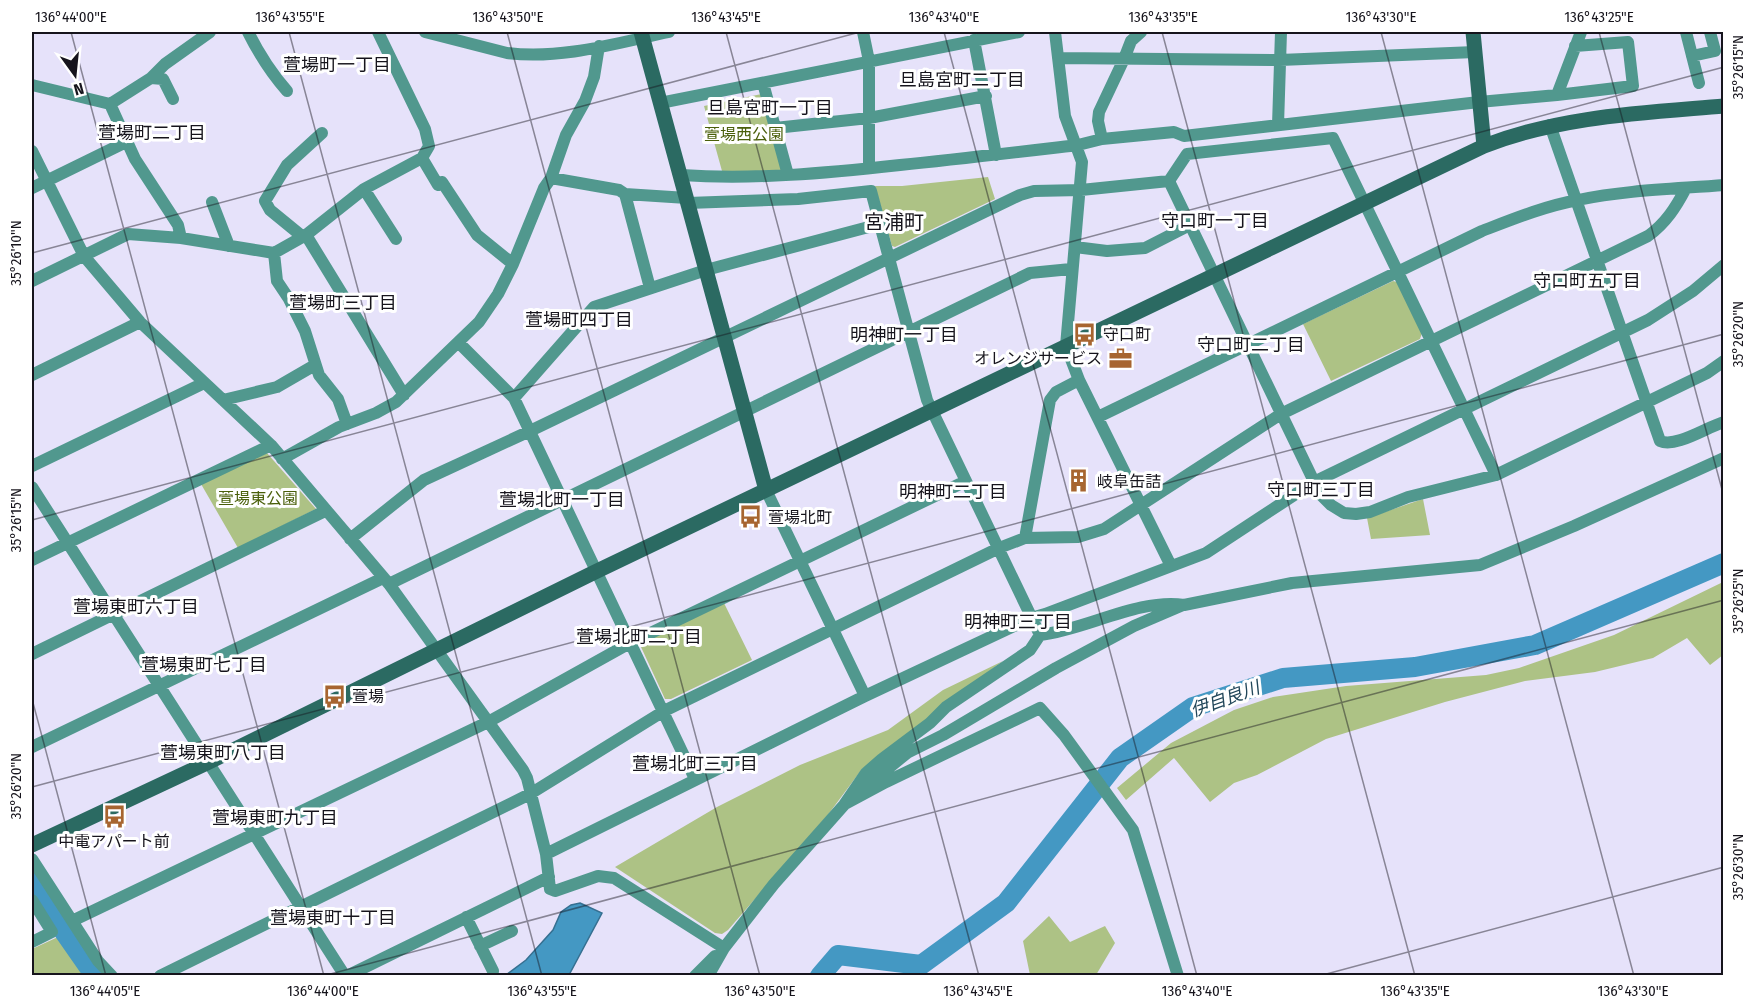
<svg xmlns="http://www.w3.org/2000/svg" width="1755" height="1007" viewBox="0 0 1755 1007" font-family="'Fira Sans Condensed','Noto Sans JP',sans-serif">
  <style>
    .green { fill: #adc285 }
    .water { fill: #4498c3; stroke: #367091; stroke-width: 1.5 }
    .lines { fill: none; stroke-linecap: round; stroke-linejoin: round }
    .river { stroke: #4498c3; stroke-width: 20 }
    .street { stroke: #51988e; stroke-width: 12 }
    .secondary { stroke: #2b6a62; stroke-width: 15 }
    .ticks { fill: none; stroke: #16141c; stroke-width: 1.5; stroke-opacity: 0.45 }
    .labels { text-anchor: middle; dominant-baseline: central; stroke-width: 6; stroke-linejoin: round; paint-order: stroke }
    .park-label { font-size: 16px; fill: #4a5f0a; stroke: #fff }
    .poi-label { font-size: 16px; fill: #16141c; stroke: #fff; text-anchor: start }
    .neighbourhood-label { font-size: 18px; fill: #16141c; stroke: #fff }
    .water-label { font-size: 18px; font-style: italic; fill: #214659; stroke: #fff }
    .quarter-label { font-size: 20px; fill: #16141c; stroke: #fff }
    .neatline { fill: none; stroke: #16141c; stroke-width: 2 }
    .ticks-label { font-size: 15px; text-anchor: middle; fill: #16141c }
  </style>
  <rect width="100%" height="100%" fill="#e6e2fa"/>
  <!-- green -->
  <path class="green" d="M766 93 785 171H722L704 106Z
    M988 177 995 199 895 247 892 246 875 186H902Z
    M1393 281 1397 282 1422 333 1420 339 1331 381 1303 324Z
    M267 453 316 509 238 548 201 484Z
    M1423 499 1430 535 1371 539 1367 518Z
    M1723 582V655L1710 665 1687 638 1653 658 1595 672 1525 681 1445 702 1326 739 1257 775 1234 783 1210 802 1174 758 1126 800 1117 788 1171 743 1234 710 1273 697 1346 686 1486 675 1519 668 1614 635Z
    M724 603 752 660 671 699H665L641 647V643Z
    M1003 661 943 705 925 722 862 769 827 816 728 930 722 934 715 933 615 867 717 807 800 765 888 730 943 690Z
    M1049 916 1070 942 1105 926 1115 943 1096 975H1030L1023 941Z
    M58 937 83 975H32V949Z"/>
  <!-- water -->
  <path class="water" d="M580 903 602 913 569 975H506L526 960 553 930 561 912 571 905Z"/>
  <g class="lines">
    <!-- river -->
    <path class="river" d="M32 880 58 923 95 976
      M820 976 838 955 921 965 1006 903 1120 758 1193 707 1283 678 1415 667 1535 645 1724 563"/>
    <!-- street -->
    <path class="street" d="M248 32C259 54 271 73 287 91
      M425 32 507 53C561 60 617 43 669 32
      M863 32 869 61V168
      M1055 32 1065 116 1082 162 1066 346 1079 380 1171 566
      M1686 32 1699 83
      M974 40 996 155
      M1692 56 1715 51 1710 32
      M1058 58 1280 60 1475 52
      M151 78 163 79 173 99
      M763 83 788 175
      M32 85 110 104 135 159 178 225 181 238
      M1557 95 1633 86 1628 42 1575 46
      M660 103 1019 32
      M110 104 151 78 165 64 210 32
      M1278 125 1281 32
      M1550 125 1660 441C1676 448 1707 427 1724 422
      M775 128 869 118 986 96
      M1102 139 1098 121 1099 112 1124 59 1131 41 1141 32
      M32 151 84 256 140 322 271 445 389 584 523 770 527 778 546 854 550 889 555 891 598 876 614 878 724 948
      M422 158 438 185 442 182 477 235 513 264
      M681 175C754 180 827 173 900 165 959 159 1018 152 1078 145L1102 139 1174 132 1184 136 1479 102 1557 95 1581 32
      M551 178 619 190 625 194
      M1169 181 1187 154 1333 138 1496 475
      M32 188 126 142
      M364 189 396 239
      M212 202 229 246
      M688 203 798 199 871 191 927 400 1040 635 1030 650 946 707 930 723 882 759 866 773 844 805 774 884 724 948 708 976
      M306 235 404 395
      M303 237 270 210 265 201 287 165 322 133
      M1075 247 1107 251 1145 248 1190 225
      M274 253 277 281 289 299 305 331 319 375 338 399 347 424
      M32 281 128 234 181 238 274 253 306 235 364 189 422 158 429 146 425 129 378 32
      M650 288 625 194 687 198
      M459 343 514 398 695 779
      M32 375 140 322
      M514 398 594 307 706 270 880 224
      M223 400 277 387 315 365
      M1098 417 1482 231C1513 219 1545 206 1578 200 1626 190 1675 189 1724 185
      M282 459 339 427 376 413 396 402 479 322 498 294 513 264 544 188 551 178 566 135 585 101 594 77 599 46
      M32 466 204 383
      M32 487 345 976
      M766 490 865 696
      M1025 538 1050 400 1056 392 1079 380
      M350 539 424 480 530 431 1020 195 1034 191 1081 190 1169 181 1320 494 1331 505 1344 513 1356 514 1370 512 1408 497 1496 475 1707 373 1724 361
      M32 560 271 445
      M389 584 1030 273 1071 269
      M1040 635C1085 630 1139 598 1184 605L1292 583 1480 565 1574 526 1724 458
      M32 654 325 511
      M32 747 383 578
      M859 786 880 775 907 753 943 735 1056 668 1134 626 1183 605
      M845 804 886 782 1040 708 1064 735 1133 830 1178 976
      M546 854 865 696 1031 618 1045 614 1206 553 1314 482 1648 320 1693 291 1724 265
      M32 859 98 961 112 976
      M32 900 52 932 32 942
      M466 917 493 971
      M72 921 488 722 630 643 966 481
      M480 946 512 931
      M160 976 530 794 664 711 999 548 1025 538 1078 537 1104 529 1281 414 1648 236C1666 223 1676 207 1686 188
      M347 976 549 877
      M695 976 715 956"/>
    <!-- secondary -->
    <path class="secondary" d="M641 32 766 490
      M1473 32 1484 146
      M32 845 207 763 595 572 1484 146C1561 116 1642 113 1724 106"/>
  </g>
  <!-- ticks -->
  <path class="ticks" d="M71 32 324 976M289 32 542 976M507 32 760 976M726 32 979 976M944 32 1197 976M1162 32 1415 976M1381 32 1634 976M1599 32 1724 497M32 253 860 32M32 520 1724 67M32 699 106 976M32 787 1724 334M323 976 1724 600M1319 976 1724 867"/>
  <!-- icons -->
  <defs>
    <symbol id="bus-bare" viewBox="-9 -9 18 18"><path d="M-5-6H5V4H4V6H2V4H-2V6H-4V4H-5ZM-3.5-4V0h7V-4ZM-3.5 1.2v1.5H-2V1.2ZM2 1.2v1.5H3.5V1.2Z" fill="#a76530" stroke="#fff" stroke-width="2.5" paint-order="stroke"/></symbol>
    <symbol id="office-bare" viewBox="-9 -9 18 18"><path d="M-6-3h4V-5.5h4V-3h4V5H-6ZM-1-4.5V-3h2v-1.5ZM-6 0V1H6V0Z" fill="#a76530" stroke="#fff" stroke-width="2.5" paint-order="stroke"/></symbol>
    <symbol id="building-bare" viewBox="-9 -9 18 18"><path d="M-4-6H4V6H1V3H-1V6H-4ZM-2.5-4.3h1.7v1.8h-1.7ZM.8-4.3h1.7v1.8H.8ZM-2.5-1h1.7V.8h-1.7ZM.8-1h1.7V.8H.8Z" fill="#a76530" stroke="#fff" stroke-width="2.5" paint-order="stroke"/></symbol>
  </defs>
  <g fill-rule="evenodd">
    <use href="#bus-bare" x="1068" y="318" width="33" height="33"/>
    <use href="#office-bare" x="1104" y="342" width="33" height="33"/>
    <use href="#building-bare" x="1062" y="464" width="33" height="33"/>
    <use href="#bus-bare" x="734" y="500" width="33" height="33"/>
    <use href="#bus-bare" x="318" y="680" width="33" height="33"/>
    <use href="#bus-bare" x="98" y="800" width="33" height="33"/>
  </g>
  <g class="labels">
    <!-- park labels -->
    <g class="park-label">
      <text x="744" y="134">萱場西公園</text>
      <text x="258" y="498">萱場東公園</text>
    </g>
    <!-- poi labels -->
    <g class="poi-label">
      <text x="1103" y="334">守口町</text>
      <text x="1102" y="358" text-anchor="end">オレンジサービス</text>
      <text x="1097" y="481">岐阜缶詰</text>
      <text x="768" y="517">萱場北町</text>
      <text x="352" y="696">萱場</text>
      <text x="114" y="841" text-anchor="middle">中電アパート前</text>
    </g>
    <!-- neighbourhood labels -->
    <g class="neighbourhood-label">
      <text x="337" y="65">萱場町一丁目</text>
      <text x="962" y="80">旦島宮町二丁目</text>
      <text x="770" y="108">旦島宮町一丁目</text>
      <text x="152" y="133">萱場町二丁目</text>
      <text x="1215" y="221">守口町一丁目</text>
      <text x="1587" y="281">守口町五丁目</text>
      <text x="343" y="303">萱場町三丁目</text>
      <text x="579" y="320">萱場町四丁目</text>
      <text x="904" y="335">明神町一丁目</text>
      <text x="1251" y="345">守口町二丁目</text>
      <text x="1321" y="490">守口町三丁目</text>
      <text x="953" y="492">明神町二丁目</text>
      <text x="562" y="500">萱場北町一丁目</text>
      <text x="136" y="607">萱場東町六丁目</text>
      <text x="1018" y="622">明神町三丁目</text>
      <text x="639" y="637">萱場北町二丁目</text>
      <text x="204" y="665">萱場東町七丁目</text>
      <text x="223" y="753">萱場東町八丁目</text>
      <text x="695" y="764">萱場北町三丁目</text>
      <text x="275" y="818">萱場東町九丁目</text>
      <text x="333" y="918">萱場東町十丁目</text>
    </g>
    <!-- water labels -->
    <g class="water-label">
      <text transform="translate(1225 699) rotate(-20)">伊自良川</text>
    </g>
    <!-- quarter labels -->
    <g class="quarter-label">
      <text x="894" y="222">宮浦町</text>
    </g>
  </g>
  <!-- border -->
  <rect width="1755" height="1007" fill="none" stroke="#ffffff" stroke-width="66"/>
  <!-- north arrow -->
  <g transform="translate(75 75) rotate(165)" stroke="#ffffff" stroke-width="4.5" paint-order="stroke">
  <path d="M0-4.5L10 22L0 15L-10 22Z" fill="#16141c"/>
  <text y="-9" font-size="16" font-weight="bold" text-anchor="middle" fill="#16141c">N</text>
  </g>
  <rect x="33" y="33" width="1689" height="941" class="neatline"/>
  <g class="ticks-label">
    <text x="71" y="22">136°44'00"E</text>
    <text x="290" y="22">136°43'55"E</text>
    <text x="508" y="22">136°43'50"E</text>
    <text x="726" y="22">136°43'45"E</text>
    <text x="944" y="22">136°43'40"E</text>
    <text x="1163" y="22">136°43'35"E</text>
    <text x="1381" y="22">136°43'30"E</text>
    <text x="1599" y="22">136°43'25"E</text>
    <text transform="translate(1738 67) rotate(-90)" y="5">35°26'15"N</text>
    <text transform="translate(16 253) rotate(-90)" y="5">35°26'10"N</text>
    <text transform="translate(1738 334) rotate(-90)" y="5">35°26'20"N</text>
    <text transform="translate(16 520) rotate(-90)" y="5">35°26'15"N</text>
    <text transform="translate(1738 601) rotate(-90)" y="5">35°26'25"N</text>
    <text transform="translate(16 786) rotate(-90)" y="5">35°26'20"N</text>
    <text transform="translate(1738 867) rotate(-90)" y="5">35°26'30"N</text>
    <text x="105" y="996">136°44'05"E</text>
    <text x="323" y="996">136°44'00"E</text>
    <text x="542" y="996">136°43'55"E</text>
    <text x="760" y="996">136°43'50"E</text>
    <text x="978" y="996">136°43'45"E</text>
    <text x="1197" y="996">136°43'40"E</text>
    <text x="1415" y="996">136°43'35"E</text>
    <text x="1633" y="996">136°43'30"E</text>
  </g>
</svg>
